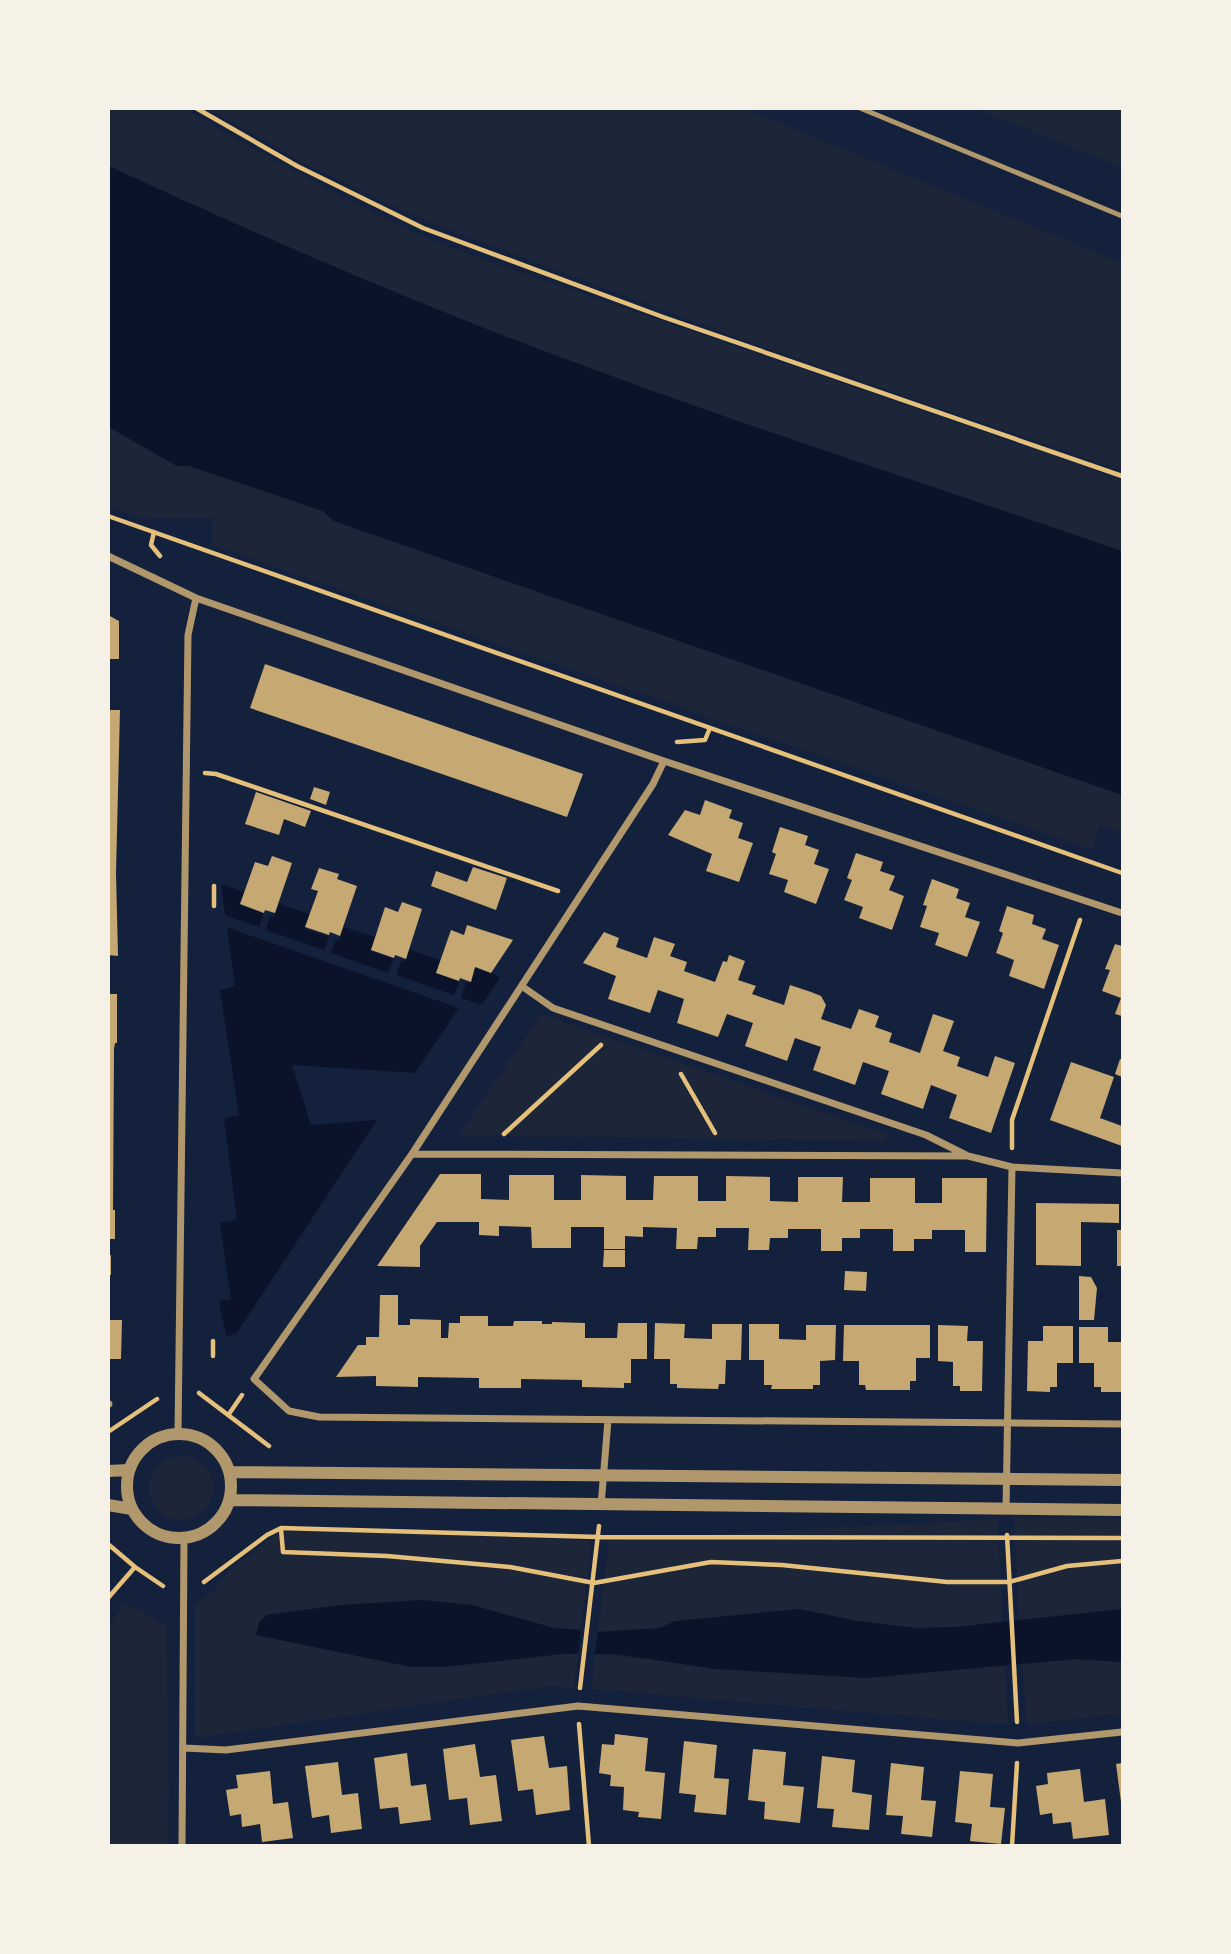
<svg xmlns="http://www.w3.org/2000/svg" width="1231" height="1954" viewBox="0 0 1231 1954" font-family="'Noto Serif',serif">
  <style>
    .green { fill: #1d2539 }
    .water { fill: #0b132b }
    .pier { fill: #14213d }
    .building { fill: #c6a872 }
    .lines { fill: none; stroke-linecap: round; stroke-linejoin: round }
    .path { stroke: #e5c07b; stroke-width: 4.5 }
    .service { stroke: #b1986c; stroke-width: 5 }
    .minor { stroke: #b1986c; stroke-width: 7 }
    .tertiary { stroke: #b1986c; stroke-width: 12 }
  </style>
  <rect width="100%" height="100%" fill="#14213d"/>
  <!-- green -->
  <path class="green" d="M109 109H185L246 145 379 216 442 245 1122 480V551C921 482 718 418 520 342 380 288 244 229 109 166Z
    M209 109H745L1122 263V471L746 341 426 221 307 165Z
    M977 109H1122V167Z
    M108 427 177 466H189L323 511 334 521 1122 795V833L1100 825 1092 850 212 545 213 518 142 519 109 507Z
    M541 1014 888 1135 885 1141 459 1135Z
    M149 1488a32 32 0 1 1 64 0a32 32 0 1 1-64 0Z
    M1014 1518 1122 1519V1609L1019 1620Z
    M998 1519 1002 1622 956 1627 914 1628 858 1621H675L660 1628 598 1632 609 1540Z
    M300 1530 591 1540 581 1630 554 1628 423 1600 342 1605 267 1615 259 1623 257 1635 411 1667H443L562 1654H578L574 1688 551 1686 195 1738V1604L213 1592 227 1573 277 1533Z
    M124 1603 167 1625 169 1845H109V1626Z
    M595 1654 866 1678 1004 1665 1009 1725 591 1689Z
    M1076 1659 1122 1662V1714L1027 1724 1022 1664Z"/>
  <!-- water -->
  <path class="water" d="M109 166C244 229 380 288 520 342 718 418 921 482 1122 551V795L334 521 323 511 189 466H177L109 427Z
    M221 884 244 892 240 905 274 917 279 904 309 914 305 929 339 940 344 927 375 937 370 951 405 962 410 950 440 960 436 973 469 984 476 968 489 972V975L491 972 500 978 476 1013 459 1008 415 1073 292 1065 311 1125 377 1120 236 1334 226 1336 219 1301 231 1299 220 1223 237 1220 224 1119 239 1115 220 990 235 986Z
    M423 1600 472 1605 554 1628 581 1630 578 1654H562L443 1667H411L256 1635 259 1623 266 1615 342 1605Z
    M799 1609 858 1621 915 1628 956 1627 1122 1609V1662L1076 1659 866 1678 715 1669 615 1654H595L598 1632 660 1628 675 1621Z"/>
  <!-- pier -->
  <path class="pier" d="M265 910 271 912 266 930 324 950 330 933 337 935 331 953 388 973 395 955 402 958 396 975 454 995 461 978 467 980 461 998 482 1005 476 1014 226 927 224 915 259 927Z"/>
  <!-- building -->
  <path class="building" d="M108 615 119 621V659H108Z
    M265 664 583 774 567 817 250 708Z
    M108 710H120L116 873 118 956 108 955Z
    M314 787 330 792 326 805 310 799Z
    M256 792 311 811 305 827 284 819 279 835 245 824Z
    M705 800 732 810 729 818 743 823 738 838 753 843 739 882 706 871 712 854 668 835 685 810 700 815Z
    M780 827 808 836 805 845 819 850 814 864 829 869 816 904 784 892 788 880 769 874 776 854 772 852Z
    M856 853 883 862 880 871 895 876 889 890 904 896 892 930 859 918 863 907 844 900 852 880 847 878Z
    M272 856 292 863 275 913 265 910 264 913 240 904 255 862 268 866Z
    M473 867 507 878 496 910 431 886 436 871 467 882Z
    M319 868 339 874 337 879 357 886 340 936 330 932 329 935 305 927 318 891 311 889Z
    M932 879 959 889 956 898 970 903 965 917 980 922 967 957 935 945 939 933 920 927 927 906 923 905Z
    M402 902 422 909 406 959 395 955 394 958 371 950 385 907 398 912Z
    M1007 906 1034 915 1032 924 1046 929 1042 939 1059 945 1044 989 1009 976 1014 960 996 953 1003 933 999 931Z
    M467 925 513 940 491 973 475 967 471 982 460 978 459 981 436 973 451 930 464 935Z
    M604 932 619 938 616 947 647 958 654 937 675 944 670 956 687 962 684 971 715 982 723 961 727 962 729 955 745 961 738 980 756 986 752 994 784 1005 790 985 811 992 821 996 826 1005 821 1019 851 1029 859 1009 879 1016 875 1027 892 1033 889 1042 920 1053 933 1014 954 1021 943 1051 960 1057 957 1066 988 1077 995 1056 1015 1063 991 1133 949 1118 957 1095 931 1085 923 1109 881 1094 889 1071 863 1062 855 1085 813 1070 821 1047 795 1038 787 1061 745 1046 753 1023 727 1014 718 1037 677 1023 684 999 658 990 650 1013 608 999 616 976 583 963Z
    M1115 944 1122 946V1016L1115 1014 1121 998 1102 991 1110 970 1105 969Z
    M108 994H117V1043H115L114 1049 113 1210H115V1239H108Z
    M1120 1059 1122 1060V1077L1115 1074Z
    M1071 1062 1114 1077 1100 1118 1122 1126V1146L1050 1120Z
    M440 1174H481V1199L509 1200V1175H554V1200H581V1175L626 1176V1200H653L654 1176H698V1201H726V1176L770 1177V1201L798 1202V1177H843L842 1202H870V1178H915V1203H942V1178H987L986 1252H965V1230H932V1239H914V1251H893V1229H860V1238H842V1251H821V1229H788V1238H770L769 1250H748L749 1228H716V1237H698L697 1249H676L677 1228 643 1227V1237L625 1236V1249H604V1227H571V1248H532L531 1227 499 1226V1236L479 1235V1222H437L420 1246V1267L377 1266Z
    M1036 1203 1119 1204V1223L1081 1222V1266L1036 1265Z
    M1117 1230H1122V1266H1117Z
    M604 1250H625V1267H603Z
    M108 1255H111V1275H108Z
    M845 1271 867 1272 866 1291 844 1290Z
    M1079 1276 1091 1277 1097 1288 1094 1320H1079Z
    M380 1295H398V1325H410V1319L441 1320V1338H448L449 1323H460V1316H488V1326H513L514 1321H542V1324H552V1322L585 1323V1338H617L618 1323H647V1359H631V1383H624V1388L582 1387V1380L521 1379V1388H479V1378L418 1377V1387L376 1386V1376L336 1377 358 1345H366V1337H379Z
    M108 1320H122L121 1359H108Z
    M655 1323 685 1324 684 1338 712 1339V1324H742L741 1360H726L725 1384H719L718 1389 677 1388V1384H670V1359H654Z
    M749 1324H779V1339L806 1340V1325H836L835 1360 820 1361V1385H813V1389H771L772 1385H764V1360H749Z
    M844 1325H930V1358H916V1381H910V1390H866L865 1385H859V1361H843Z
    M938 1325 968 1326 967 1341H983L982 1391H960V1386H953V1362L938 1361Z
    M1043 1326H1073V1363H1057V1387H1050V1392L1027 1391 1028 1341H1043Z
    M1079 1327H1108V1342H1122V1392H1101V1387H1094V1363H1079Z
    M615 1734 648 1738 645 1771 665 1773 661 1819 638 1817 639 1812 623 1810 624 1787 610 1786 611 1775 599 1773 602 1744 614 1745Z
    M544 1736 549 1768 567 1766 570 1810 536 1815 533 1789 518 1791 511 1740Z
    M684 1741 717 1745 714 1778 729 1779 726 1815 694 1812 696 1795 679 1793Z
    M475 1744 480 1777 496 1775 502 1821 470 1825 467 1798 449 1800 443 1749Z
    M753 1749 786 1752 783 1785 804 1787 800 1823 764 1819 765 1802 748 1800Z
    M407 1753 411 1786 426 1784 431 1820 400 1824 398 1807 380 1809 374 1758Z
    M822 1756 855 1760 852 1792 872 1795 869 1830 832 1827 834 1809 817 1808Z
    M338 1762 342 1795 358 1793 362 1829 331 1833 329 1815 312 1818 305 1766Z
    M891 1763 924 1767 921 1800 936 1801 932 1837 901 1834 903 1816 886 1815Z
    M1122 1763V1802H1121L1116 1764Z
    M1080 1769 1084 1802 1105 1799 1109 1835 1073 1839 1071 1822 1053 1824 1052 1813 1040 1815 1036 1786 1048 1784 1047 1773Z
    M270 1771 273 1804 288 1802 293 1838 262 1842 260 1824 242 1827 241 1814 230 1816 226 1790 238 1788 236 1775Z
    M960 1771 993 1774 990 1807 1005 1808 1001 1844 970 1841 972 1824 955 1822Z"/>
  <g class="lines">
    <!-- path -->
    <path class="path" d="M196 108 297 166 423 228 663 317 1122 476
      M108 516 1122 873
      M154 532 151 545 160 556
      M677 742 705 740 710 728
      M205 773 216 774 558 891
      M214 906V886
      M681 1074 715 1133
      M504 1134 601 1045
      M1012 1148V1120L1080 920
      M213 1341V1356
      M199 1393 269 1446
      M229 1414 242 1395
      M108 1432 157 1399
      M281 1529 283 1552 387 1556 510 1567 594 1583 711 1562 782 1565 947 1582H1009L1067 1566 1122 1561
      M1007 1535 1017 1722
      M108 1544 135 1567 163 1586
      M204 1582 267 1535 281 1528 598 1537 1122 1538
      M108 1598 135 1567
      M580 1688 599 1526
      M579 1724 589 1846
      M1012 1846 1017 1763"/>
    <!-- service -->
    <path class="service" d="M860 108 1122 216"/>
    <!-- minor -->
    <path class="minor" d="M108 556 196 598 664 761 1122 913
      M664 761 653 784 412 1154 254 1379 289 1411 319 1417 1122 1424
      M523 987 553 1008 926 1135 966 1155
      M412 1154 968 1156 1012 1167 1122 1173
      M108 1404H109
      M178 1433 188 635 196 598
      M601 1506 608 1420
      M1006 1509 1012 1167
      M184 1748 226 1750 578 1706 1018 1743 1122 1732
      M182 1846 184 1538"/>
    <!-- tertiary -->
    <path class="tertiary" d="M127 1486a52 52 0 1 1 104 0a52 52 0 1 1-104 0Z
      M108 1471 129 1470
      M230 1472 1122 1480
      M230 1500 1122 1510
      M108 1505 132 1509"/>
  </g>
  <!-- border -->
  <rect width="1231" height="1954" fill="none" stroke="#f6f1e7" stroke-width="220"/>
</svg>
